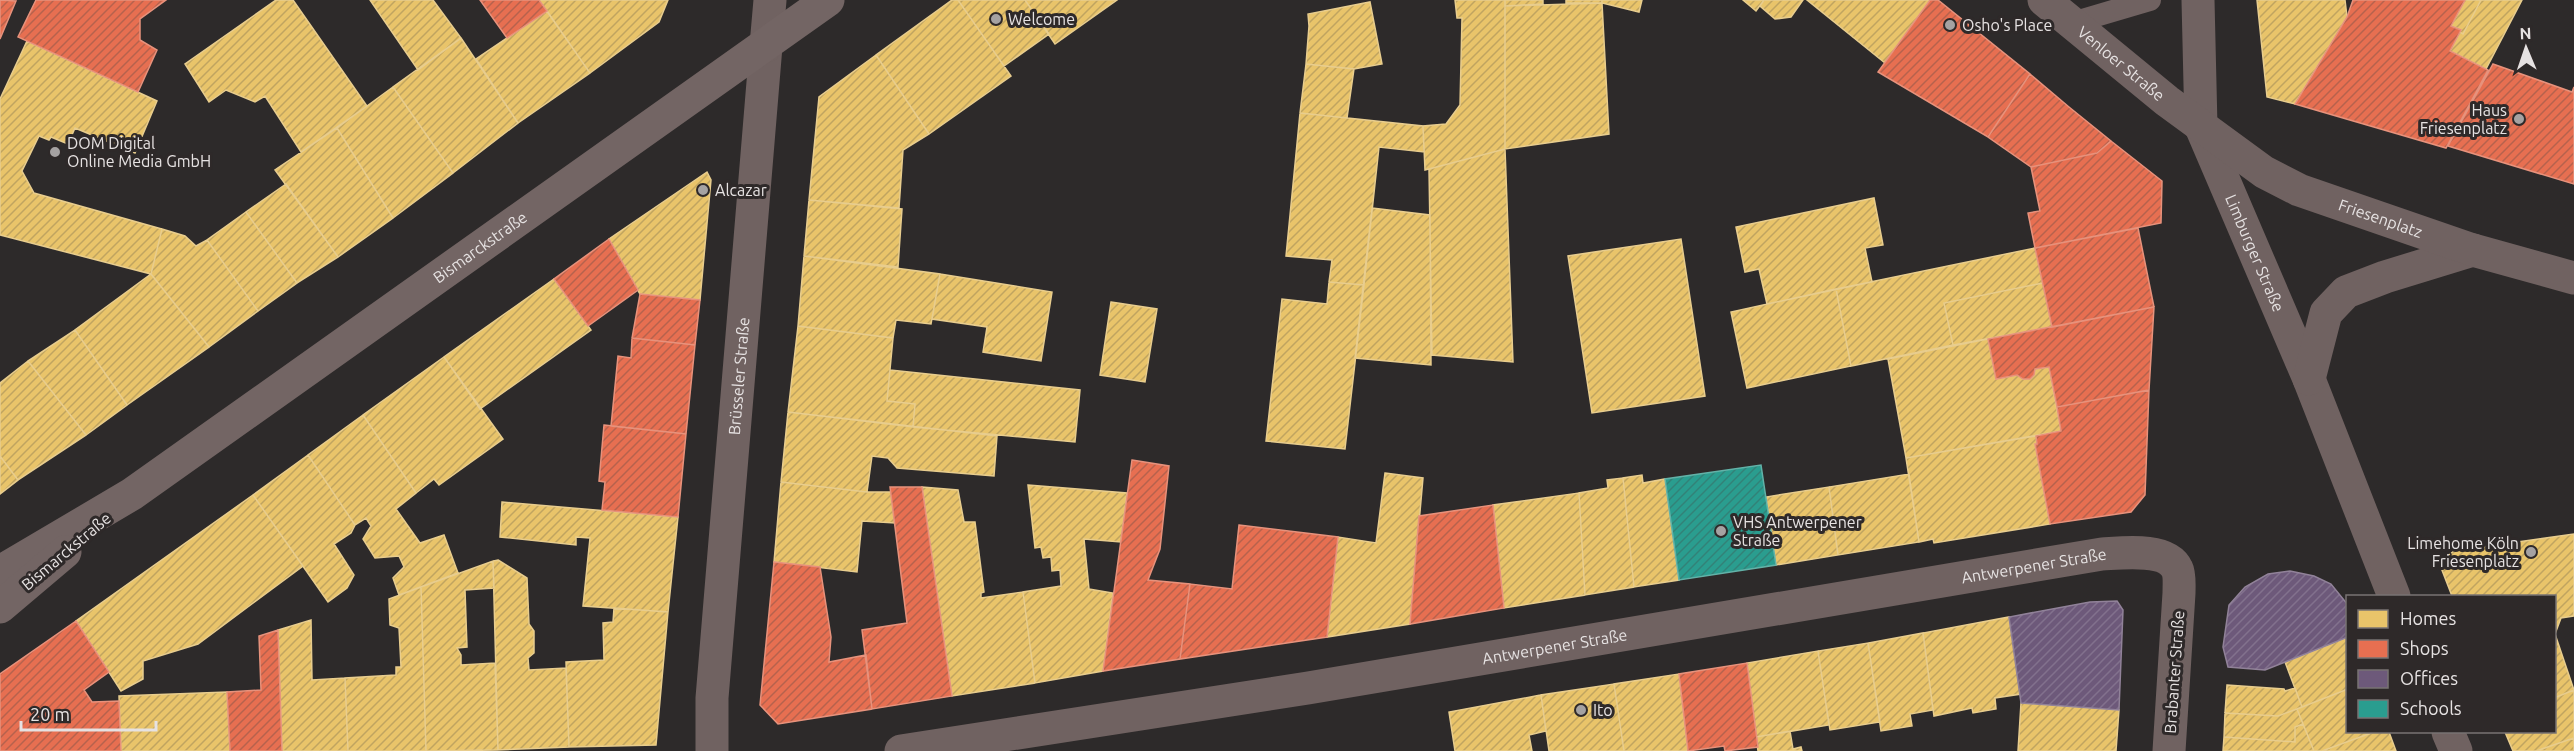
<svg xmlns="http://www.w3.org/2000/svg" width="2574" height="751" viewBox="0 0 2574 751" font-family="Ubuntu,sans-serif">
  <style>
    .homes { fill: url(#homes-hatch); stroke: #e8cd8e; stroke-width: 1.5 }
    .shops { fill: url(#shops-hatch); stroke: #e7927c; stroke-width: 1.5 }
    .offices { fill: url(#offices-hatch); stroke: #918299; stroke-width: 1.5 }
    .schools { fill: url(#schools-hatch); stroke: #62b2a8; stroke-width: 1.5 }
    .lines { fill: none; stroke-linecap: round; stroke-linejoin: round }
    .service { stroke: #706261; stroke-width: 22 }
    .minor { stroke: #706261; stroke-width: 33 }
    .tertiary { stroke: #706261; stroke-width: 33 }
    .secondary { stroke: #736564; stroke-width: 33 }
    .poi-dot { fill: #a5a2a2; stroke: #2e2929; stroke-width: 2 }
    .labels { text-anchor: middle; dominant-baseline: central; stroke-width: 6; stroke-linejoin: round; paint-order: stroke }
    .poi-label { font-size: 16px; fill: #e6e2e2; stroke: #2e2929; text-anchor: start }
    .street-label { font-size: 16px; fill: #e6e2e2; stroke: #2e2929 }
  </style>
  <defs>
    <pattern id="homes-hatch" width="6" height="6" patternUnits="userSpaceOnUse" patternTransform="scale(1.5)"><rect width="6" height="6" fill="#e9c46a"/><path d="M-1 1l2-2M0 6l6-6M5 7l2-2" fill="none" stroke="#c0a460"/></pattern>
    <pattern id="shops-hatch" width="6" height="6" patternUnits="userSpaceOnUse" patternTransform="scale(1.5)"><rect width="6" height="6" fill="#e76f51"/><path d="M-1 1l2-2M0 6l6-6M5 7l2-2" fill="none" stroke="#b6624d"/></pattern>
    <pattern id="offices-hatch" width="6" height="6" patternUnits="userSpaceOnUse" patternTransform="scale(1.5)"><rect width="6" height="6" fill="#6d597a"/><path d="M-1 1l2-2M0 6l6-6M5 7l2-2" fill="none" stroke="#82718d"/></pattern>
    <pattern id="schools-hatch" width="6" height="6" patternUnits="userSpaceOnUse" patternTransform="scale(1.5)"><rect width="6" height="6" fill="#2a9d8f"/><path d="M-1 1l2-2M0 6l6-6M5 7l2-2" fill="none" stroke="#328278"/></pattern>
  </defs>
  <rect width="100%" height="100%" fill="#2d2a2a"/>
  <!-- homes -->
  <path class="homes" d="M276 0H293L367 106 301 152 265 96 255 102 226 90 209 102 185 64Z
    M370 0H433L461 38 418 70Z
    M539 0H668L659 22 590 73Z
    M952 0H958L1011 76 929 134 876 55Z
    M958 0H1025L1049 34 1004 66Z
    M1025 0H1117L1055 44Z
    M1455 0H1505V149L1425 170 1423 126 1446 124 1460 105 1462 18H1457Z
    M1505 0H1543V4L1505 6Z
    M1566 0H1602V3H1566Z
    M1602 0H1642L1639 12 1602 3Z
    M1743 0H1764L1756 11Z
    M1764 0H1803L1791 17 1775 19 1760 6Z
    M1807 0H1930L1885 63Z
    M2257 0H2345L2347 17 2295 104 2267 97Z
    M2465 0H2481L2463 34 2460 32 2461 30 2451 26Z
    M2481 0H2522L2486 69 2450 51 2460 32 2463 34Z
    M1370 2 1382 64 1354 69 1306 64 1309 26 1308 14Z
    M1602 3 1609 134 1505 149V6Z
    M547 11 590 73 518 123 476 59Z
    M461 38 518 123 453 173 393 87Z
    M27 41 157 101 135 153 75 128 68 144 51 137 49 140 39 136 22 171 34 193 162 229 151 274 0 235V99Z
    M876 55 929 134 903 150 899 208 809 200 819 97Z
    M1306 64 1354 69 1347 118 1300 113Z
    M393 87 453 173 393 218 337 128Z
    M1300 113 1423 126 1424 152 1379 147 1364 285 1329 282 1332 260 1286 256Z
    M337 128 393 218 338 257 275 170Z
    M1505 149 1513 362 1432 355 1429 169Z
    M707 172 711 180 700 300 640 294 609 239Z
    M286 184 338 257 297 283 246 212Z
    M1874 198 1883 245 1865 248 1872 282 1767 304 1759 269 1745 272 1736 227Z
    M809 200 902 209 898 267 804 256Z
    M1372 208 1430 215 1431 365 1355 358Z
    M246 212 297 283 258 311 207 240Z
    M162 229 185 236 196 246 207 240 258 311 209 347 151 274Z
    M1681 239 1705 396 1592 413 1568 256Z
    M2035 248 2043 283 1944 303 1953 345 1851 366 1836 289Z
    M804 256 940 274 931 324 896 320 893 338 798 326Z
    M151 274 209 347 127 405 75 330Z
    M940 274 1052 292 1041 361 983 352 987 327 932 319Z
    M554 279 591 330 480 409 444 357Z
    M1329 282 1364 285 1345 449 1266 441 1282 299 1327 304Z
    M2043 283 2052 327 1953 345 1944 303Z
    M1836 289 1851 366 1747 388 1731 312Z
    M1111 302 1157 309 1145 382 1100 375Z
    M798 326 893 338 887 401 915 404 913 427 788 412Z
    M75 330 127 405 86 435 28 361Z
    M1988 339 1996 379 2017 375 2023 379H2030L2034 375 2035 369 2049 367 2061 431 1906 458 1888 359Z
    M444 357 503 439 439 485 434 479 416 493 363 415Z
    M28 361 86 435 18 480 0 456V383Z
    M890 370 1080 390 1075 442 913 427 915 404 887 401Z
    M788 412 997 436 994 476 897 468 888 458 872 456 867 492 781 482Z
    M363 415 416 493 396 509 420 543 444 535 458 573 399 595 393 578 404 567 399 556 375 558 363 539 371 526 366 518 355 525 308 455Z
    M2036 436 2037 444H2035L2050 524 1934 543 1933 539 1919 542 1906 458Z
    M308 455 355 525 351 533 334 544 354 575 347 588 328 602 253 495Z
    M0 456 18 480 0 494Z
    M1385 473 1423 478 1410 624 1327 637 1338 537 1376 543Z
    M1909 474 1919 542 1838 555 1829 487Z
    M1642 475 1643 483 1665 479 1679 580 1634 587 1623 478Z
    M1623 478 1634 587 1585 595 1579 493 1608 488 1607 480Z
    M781 482 867 492H891L895 523 862 521 857 572 774 562Z
    M1028 485 1127 493 1121 542 1084 539 1089 589 1113 593 1103 671 1035 683 1023 592 1061 586 1060 570 1052 571 1051 557 1043 558 1041 547 1035 548Z
    M922 487 958 490 964 522H975L984 592 981 593V598L1023 592 1035 683 952 696Z
    M1829 487 1838 555 1776 565 1766 497Z
    M1579 493 1585 595 1504 608 1493 505Z
    M253 495 303 566 198 644 143 661V679L121 691 76 621Z
    M502 502 678 517 668 612 583 606 590 538 576 537V545L500 537Z
    M2574 534V616L2561 618 2555 634 2574 690 2554 698V596H2452L2440 565 2442 560 2454 551Z
    M498 560 527 578 529 624 534 631V653L528 658 529 670 566 668 569 747 498 750 493 561Z
    M493 561 494 588 465 590 467 647 457 648 461 655V665L495 663 498 750 426 751 421 587Z
    M421 587 426 751H348L345 678 396 675V667H401L399 628 390 625 389 599Z
    M614 608 668 612 656 745 569 747 566 662 604 660 603 623 613 622Z
    M2009 617 2021 694 1995 698 1996 709 1973 713 1972 708 1934 716 1923 633Z
    M311 620 312 680 345 678 348 751H282L278 630Z
    M1923 633 1933 710 1910 714 1912 726 1881 731 1868 643Z
    M2348 637V689L2302 707 2285 662Z
    M1868 643 1880 722 1830 730 1818 651Z
    M1818 651 1829 725 1756 737 1747 663Z
    M1679 674 1688 751H1624L1614 684Z
    M1614 684 1624 751H1549L1541 695Z
    M2227 685 2284 689 2285 691 2295 688 2302 707 2278 716 2225 713Z
    M2348 689V732H2374L2322 751H2314L2297 709Z
    M2574 690V738L2536 751H2513L2505 732H2554V698Z
    M227 692 230 751H121L119 696Z
    M1541 695 1546 731 1529 735 1532 751H1455L1449 712Z
    M2021 703 2119 710 2116 751H2018Z
    M2297 709 2303 724 2295 727V742L2224 737 2225 713 2278 716Z
    M2303 724 2314 751H2223L2224 737 2295 742V727Z
    M1790 731 1793 749 1801 747 1802 751H1758L1756 737Z
    M2374 732H2389L2396 751H2322Z
    M2574 738V751H2536Z"/>
  <!-- shops -->
  <path class="shops" d="M0 0 16 1 0 39Z
    M36 0H166L140 19V40L157 50 138 92 18 37Z
    M480 0H539L547 11 507 38Z
    M1930 0H1938L2030 74 1988 137 1878 72Z
    M2353 0H2465L2451 26 2461 30 2450 51 2488 70 2446 148 2295 104 2347 17Z
    M2493 64 2572 92 2574 87V184L2448 146Z
    M2030 74 2069 107 2111 141 2097 153 2031 167 1988 137Z
    M2111 141 2162 181 2161 223 2035 248 2028 213 2040 211 2031 167 2097 153Z
    M2138 228 2154 307 2052 327 2035 248Z
    M609 239 638 290 588 326 554 279Z
    M640 294 700 300 695 345 632 338Z
    M2154 307 2149 390 2057 407 2049 367 2035 369 2034 375 2030 379H2023L2017 375 1996 379 1988 339Z
    M632 338 695 345 686 434 611 426 618 356 631 358Z
    M2149 390 2145 495 2131 512 2050 524 2035 444H2037L2036 436 2061 431 2057 407Z
    M604 425 686 434 678 517 602 510 605 482 599 481Z
    M1132 460 1169 466 1160 549 1148 580 1190 584 1180 659 1103 671Z
    M890 487H922L952 696 872 709 862 630 907 623Z
    M1493 505 1504 608 1410 624 1419 516Z
    M1239 525 1338 537 1327 637 1180 659 1190 584 1232 589Z
    M774 562 820 567 831 637 829 662 866 655 872 709 778 724 760 705Z
    M76 621 109 672 84 690 92 702 119 701 121 751H0V674Z
    M278 630 282 751H230L227 692 261 690 259 636Z
    M1747 663 1758 747 1725 751 1724 746 1688 751 1679 674Z"/>
  <!-- offices -->
  <path class="offices" d="M2290 571 2314 576 2331 584 2348 605V637L2265 670 2228 667 2223 647 2229 605 2245 587 2268 574Z
    M2117 601 2123 610 2119 710 2021 703 2009 617 2090 602Z"/>
  <!-- schools -->
  <path class="schools" d="M1761 465 1776 565 1679 580 1665 479Z"/>
  <g class="lines">
    <!-- service -->
    <path class="service" d="M2072 23 2150 0"/>
    <!-- minor -->
    <g class="minor">
      <path id="s1" d="M2198 0 2201 127 2309 379 2394 596"/>
      <path d="M2309 379 2326 313 2346 292 2385 277 2473 250"/>
      <path d="M2448 732 2456 751"/>
      <path id="s2" d="M712 751V698L766 46"/>
      <path id="s3" d="M901 751 1308 688 2102 554C2122 553 2167 547 2177 569 2180 575 2179 586 2179 593L2169 751"/>
    </g>
    <!-- tertiary -->
    <g class="tertiary">
      <path id="s4" d="M2044 0 2167 101 2264 172 2299 190 2473 250 2574 278"/>
      <path d="M766 46 770 0"/>
    </g>
    <!-- secondary -->
    <g class="secondary">
      <path id="s5" d="M0 572 132 494 828 0"/>
      <path d="M0 607 65 552"/>
    </g>
  </g>
  <!-- markers -->
  <g class="poi-dot">
    <circle cx="996" cy="19" r="6"/>
    <circle cx="1950" cy="25" r="6"/>
    <circle cx="2519" cy="119" r="6"/>
    <circle cx="55" cy="152" r="6"/>
    <circle cx="703" cy="190" r="6"/>
    <circle cx="1721" cy="531" r="6"/>
    <circle cx="2531" cy="552" r="6"/>
    <circle cx="1581" cy="710" r="6"/>
  </g>
  <g class="labels">
    <!-- poi labels -->
    <g class="poi-label">
      <text x="1008" y="19">Welcome</text>
      <text x="1962" y="25">Osho's Place</text>
      <text x="2507" y="110" text-anchor="end">Haus<tspan x="2507" dy="18">Friesenplatz</tspan></text>
      <text x="67" y="143">DOM Digital<tspan x="67" dy="18">Online Media GmbH</tspan></text>
      <text x="715" y="190">Alcazar</text>
      <text x="1733" y="522">VHS Antwerpener<tspan x="1733" dy="18">Straße</tspan></text>
      <text x="2519" y="543" text-anchor="end">Limehome Köln<tspan x="2519" dy="18">Friesenplatz</tspan></text>
      <text x="1593" y="710">Ito</text>
    </g>
    <!-- street labels -->
    <g class="street-label">
      <text stroke="none"><textPath href="#s4" startOffset="100">Venloer Straße</textPath></text>
      <text stroke="none"><textPath href="#s4" startOffset="405">Friesenplatz</textPath></text>
      <text stroke="none"><textPath href="#s5" startOffset="580">Bismarckstraße</textPath></text>
      <text stroke="none"><textPath href="#s1" startOffset="264">Limburger Straße</textPath></text>
      <text stroke="none"><textPath href="#s2" startOffset="376">Brüsseler Straße</textPath></text>
      <text transform="translate(66 551) rotate(-40)">Bismarckstraße</text>
      <text stroke="none"><textPath href="#s3" startOffset="1148">Antwerpener Straße</textPath></text>
      <text stroke="none"><textPath href="#s3" startOffset="662">Antwerpener Straße</textPath></text>
      <text transform="translate(2174 672) rotate(-86)">Brabanter Straße</text>
    </g>
  </g>
  <!-- legend -->
  <rect x="2346" y="595" width="210" height="138" fill="#2e2929" stroke="#787373" stroke-width="1.5"/>
  <rect x="2358" y="610" width="30" height="18" fill="#e9c46a" stroke="#787373" stroke-width="1.5"/>
  <text x="2400" y="625" font-size="18" fill="#e6e2e2">Homes</text>
  <rect x="2358" y="640" width="30" height="18" fill="#e76f51" stroke="#787373" stroke-width="1.5"/>
  <text x="2400" y="655" font-size="18" fill="#e6e2e2">Shops</text>
  <rect x="2358" y="670" width="30" height="18" fill="#6d597a" stroke="#787373" stroke-width="1.5"/>
  <text x="2400" y="685" font-size="18" fill="#e6e2e2">Offices</text>
  <rect x="2358" y="700" width="30" height="18" fill="#2a9d8f" stroke="#787373" stroke-width="1.5"/>
  <text x="2400" y="715" font-size="18" fill="#e6e2e2">Schools</text>
  <!-- north arrow -->
  <g transform="translate(2526 48) rotate(358)" stroke="#2e2929" stroke-width="4.5" paint-order="stroke">
  <path d="M0-4.5L10 22L0 15L-10 22Z" fill="#e6e2e2"/>
  <text y="-9" font-size="16" font-weight="bold" text-anchor="middle" fill="#e6e2e2">N</text>
  </g>
  <!-- scale -->
  <path d="M21 721v9h135v-9" fill="none" stroke="#e6e2e2" stroke-width="3"/>
  <text x="30" y="721" font-size="18" fill="#e6e2e2" stroke="#2e2929" stroke-width="4.5" paint-order="stroke">20 m</text>
</svg>
